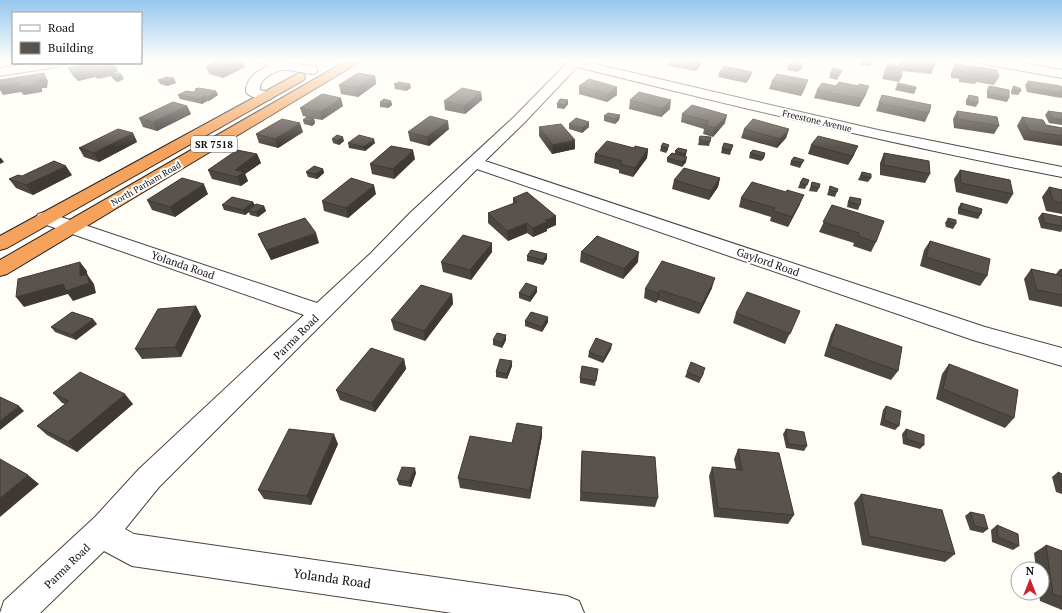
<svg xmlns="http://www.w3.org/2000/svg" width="1062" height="613" viewBox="0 0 1062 613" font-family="'PT Serif',serif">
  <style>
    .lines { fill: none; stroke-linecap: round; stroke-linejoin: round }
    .minor-casing { stroke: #444; stroke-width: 2 }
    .highway-casing { stroke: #222; stroke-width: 2 }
    .minor { fill: #fff; fill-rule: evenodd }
    .highway { fill: #f5a25d; fill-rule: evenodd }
    .wall { fill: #4d4742 }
    .shaded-wall { fill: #3f3936 }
    .building { fill: #5a524d; stroke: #3f3936 }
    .labels { text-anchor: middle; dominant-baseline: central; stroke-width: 4; stroke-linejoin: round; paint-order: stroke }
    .far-street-label { font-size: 9px; fill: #111; stroke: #fff }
    .shield { fill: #fff; stroke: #585858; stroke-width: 1 }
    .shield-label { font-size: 10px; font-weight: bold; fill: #111 }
    .street-label { font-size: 11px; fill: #111; stroke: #fff }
    .near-street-label { font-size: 13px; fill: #111; stroke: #fff }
  </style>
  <rect width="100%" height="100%" fill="#fffdf5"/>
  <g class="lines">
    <defs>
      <path id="minor" d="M263 61H280L312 66 316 67 318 70 316 73 312 74C303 73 294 70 286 70 276 70 259 78 260 90L271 93 273 96 271 99C264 101 250 98 246 92 246 77 257 71 270 66L265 65Z
        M569 61H582L878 130 1062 167V177C899 146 738 107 577 67L524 123 485 161 985 327 1062 348V366L973 340 477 169 159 487 125 529 134 534 567 596 579 601 584 613H452L132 566 104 551 40 613H0L4 601 95 517 139 469 304 315 38 222 36 218 38 214 45 212 52 214 317 303 371 253 410 213 514 117Z
        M983 61H1012L1062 70V78L989 65 985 64Z
        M33 63H62L60 66 56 67 0 76V68Z"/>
      <path id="highway" d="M346 61H361L7 274 0 276V260Z
        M299 73 304 74 305 77 304 80 7 248 0 250V236Z"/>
    </defs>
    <!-- minor casing -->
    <use href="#minor" class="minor-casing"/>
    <!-- highway casing -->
    <use href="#highway" class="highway-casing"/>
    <!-- minor -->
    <use href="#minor" class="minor"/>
    <!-- highway -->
    <use href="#highway" class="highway"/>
  </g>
  <!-- wall -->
  <path class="wall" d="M669 61H703L696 71 668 66Z
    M858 61H872L870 66 860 65 861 62Z
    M899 61H935V66L931 74 902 71 901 78 899 82 882 79 884 73 888 64 897 70 898 71Z
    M955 64 999 77 994 85 976 82 975 84 959 82V79L951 78V72Z
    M206 66 245 67 223 78 209 74Z
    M788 66 802 68 797 72 787 70Z
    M68 68 118 71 114 73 115 74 124 79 117 82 113 79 111 76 98 79 95 77 78 81 73 76Z
    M719 73 751 76 746 83 718 77Z
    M830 74H840L837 80 829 78Z
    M375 76 376 84 358 97 341 94 339 85Z
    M158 80 176 83 167 86 160 84Z
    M808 80 805 88 801 96 769 89 772 81Z
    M1028 81 1062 89V97L1061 98 1027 92 1025 85Z
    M898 83 916 89 914 94 895 90Z
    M394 84 411 88 406 91 395 89Z
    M579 86 617 87V95L607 102 579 94Z
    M836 86H858L866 94 859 107 814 98 817 90Z
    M989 86 1009 98 1007 102 987 98V90Z
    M1013 86 1021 91 1018 95 1011 94V91Z
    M195 89 216 91 218 95 209 101H207L202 104 180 99 178 95 193 92 196 91Z
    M481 92 482 100 465 114 445 110 444 101Z
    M882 95 929 113 925 122 876 111Z
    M969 95 978 103 976 107 966 105V100Z
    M568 100V104L564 109 557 108V104Z
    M630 100 670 109 661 117 629 109Z
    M391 101 392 105 388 108 380 107V102Z
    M187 106 191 114 157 131 143 127 139 118Z
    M343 106 322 120 310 118 314 119 315 123 312 126 304 124 303 120 307 117 303 116 300 108Z
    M957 111 999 126 994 134 954 128 953 119Z
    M1048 111 1062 113V125L1049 123 1045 115Z
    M682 114 725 123 713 137 703 134 704 129 681 122Z
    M620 115 619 120 615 124 604 121V116Z
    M1022 117 1046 125 1062 128V146L1024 140 1017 126Z
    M569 124 589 127 582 133 569 129Z
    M539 127 575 149 552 154 539 136Z
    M449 129 429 146 410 141 408 132Z
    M744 129H789L786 138 777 148 741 138Z
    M303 132 278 148 259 143 256 134Z
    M133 133 137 142 99 162 84 157 79 148Z
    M700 136 710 142 709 146 698 145Z
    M332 139 344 141 339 145 333 143Z
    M348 143H375L365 151 349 148Z
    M663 143 668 149 666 153 660 151 661 147Z
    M733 145 730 155 721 153 722 149Z
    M811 145 854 155 848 165 808 154Z
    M634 148 648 149 647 158 633 177 619 173V170L594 163 595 154Z
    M678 148 686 155 684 157 686 162 682 167 667 162V158L675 154V151Z
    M750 153H765L764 158 761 161 749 158Z
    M884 153 930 174 925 183 880 175V163Z
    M257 154 261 163 245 174 248 181 241 186 212 179 208 170Z
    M415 159 394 179 372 174 370 164Z
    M804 160 800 168 790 165 791 161Z
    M323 169 324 173 317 179 308 177 306 172Z
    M960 170 1013 194 1007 204 956 192 954 179Z
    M862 172 871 178 868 182 858 180Z
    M72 175 33 195 16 188 9 179 22 176Z
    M720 178 718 187 709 200 672 189 674 180Z
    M809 180 805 189 798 188 800 183Z
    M812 182 819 188 817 192 809 191Z
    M830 186 838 189 835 197 827 195Z
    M1049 187 1062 190V214L1046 211 1042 197Z
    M208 194 175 217 152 210 147 200Z
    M376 194 348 218 324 211 322 201Z
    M850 197 860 205 858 210 847 207 848 201Z
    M513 198 556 225 547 229V231L533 237 527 233 508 241 488 223V213L513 204Z
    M741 198 800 204 788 227 770 221 771 217 739 207Z
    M253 202 255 205 264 206 266 211 258 217 250 215 249 212 245 215 224 210 222 205Z
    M961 203 981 214 978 219 958 214V208Z
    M832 205 876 242 871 252 853 246 854 243 819 232Z
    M1042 213 1062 218V230L1061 232 1041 228 1038 218Z
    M948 218 956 224 953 229 946 227 945 223Z
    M258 234 319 243 271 260 262 243Z
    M930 241 987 276 980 286 920 266 924 250Z
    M492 252 471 280 443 272 441 262Z
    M581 252 638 262 623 279 580 262Z
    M547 254V259L543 265 527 261V256Z
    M1031 269 1056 274 1060 269H1062V307L1029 300 1024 279Z
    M712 288 699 314 658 300 656 303 644 298 645 289Z
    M537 292 530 302 519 298V293Z
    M452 294 453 304 425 341 394 330 391 320Z
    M196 306 201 316 181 357 142 359 135 349Z
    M800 311 785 344 733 323 736 313Z
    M548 317V322L542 332 525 326V321Z
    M97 324 76 340 55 332 51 327Z
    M836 324 898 371 891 380 824 356 831 334Z
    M506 335V340L502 348 493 345V340Z
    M611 349 603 363 588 357 589 352Z
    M404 359 406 369 375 412 340 400 336 390Z
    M949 364 1014 418 1005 428 936 399 942 374Z
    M512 366 507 379 496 377V372Z
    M598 369 595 386 580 383V378Z
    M687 372 704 373 699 383 685 377Z
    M53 393 133 404 77 452 47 435 37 426 65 404 62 403Z
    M886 406 899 426 895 430 880 425 883 410Z
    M786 429 807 446 804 451 786 448 783 434Z
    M906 429 924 445 920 449 903 444 902 434Z
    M542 436 530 499 460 488 458 478 512 443Z
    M338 444 311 505 264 499 258 490Z
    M738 449 794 515 788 524 714 517 709 476 712 467 736 469 734 459Z
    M582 451 658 498 655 507 580 501 581 461Z
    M1058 472 1062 474V494L1056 492 1052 477Z
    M416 473 411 487 399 485 397 480Z
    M861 494 955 554 945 562 862 545 854 503Z
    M970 512 988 529 983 533 970 530 965 516Z
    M997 525 1019 546 1013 550 992 542 991 530Z
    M1046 545 1062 551V610L1040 601 1039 593H1042V569H1036L1034 553Z"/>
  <!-- shaded-wall -->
  <path class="shaded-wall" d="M237 61H243L245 67 223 78 220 70Z
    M699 61H703L696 71 698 63Z
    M114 63 118 71 114 73 115 75 98 79 94 71Z
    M803 64 802 68 797 72 799 68Z
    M91 69 95 77 78 81 73 73Z
    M752 72 751 76 746 83 747 79Z
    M44 73 48 81 47 88H42V92L24 95 21 92 3 95 0 90V86L38 80Z
    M122 75 124 79 117 82 114 77Z
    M375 76 376 84 358 97 356 88Z
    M174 78 176 83 167 86 166 82Z
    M808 80 805 88 801 96 804 87Z
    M410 84 411 88 406 91 405 87Z
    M869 86 866 94 859 107 862 99Z
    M617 87V95L607 102 608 94Z
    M216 91 218 95 209 101 208 97Z
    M481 92 482 100 465 114 464 106Z
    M205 96 207 101 202 104 200 99Z
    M341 98 343 106 322 120 320 112Z
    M568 100V104L564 109 565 105Z
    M671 100 670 109 661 117 662 109Z
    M391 101 392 105 388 108 387 104Z
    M187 106 191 114 157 131 153 122Z
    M620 115 619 120 615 124 616 119Z
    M727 115 725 123 713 137 715 128Z
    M314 119 315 123 312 126 310 121Z
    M448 121 449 129 429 146 427 137Z
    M589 122V127L582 133V128Z
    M300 123 303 132 278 148 275 139Z
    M789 129 786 138 777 148 780 139Z
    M133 133 137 142 99 162 94 153Z
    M343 137 344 141 339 145 338 140Z
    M374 139 375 143 365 151 364 147Z
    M575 140V149L552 154 553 145Z
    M669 145 668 149 666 153 667 148Z
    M858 146 854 155 848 165 852 156Z
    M648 149 647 158 633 177 635 168Z
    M413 150 415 159 394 179 393 169Z
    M687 150 686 155 683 158 684 154Z
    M765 153 764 158 761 161Z
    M257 154 261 163 245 174 248 181 241 186 237 177 235 170Z
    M687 157 686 162 682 167 683 162Z
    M0 158H1L4 162 0 164Z
    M66 166 72 175 33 195 26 185Z
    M323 169 324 173 317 179 316 174Z
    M720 178 718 187 709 200 711 191Z
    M204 184 208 194 175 217 170 207Z
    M374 185 376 194 348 218 346 208Z
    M804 195 800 204 788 227 792 217Z
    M253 202 255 206 248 211 249 212 245 215 243 210Z
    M264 206 266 211 258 217 256 212Z
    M556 216V225L547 229V231L533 237V228L545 220Z
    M527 223V233L508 241 507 231Z
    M316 233 319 243 271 260 267 250Z
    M492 243V252L471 280 470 270Z
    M639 252 638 262 623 279 624 269Z
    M547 254V259L543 265V260Z
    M80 262 87 271V284V274L94 284 96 293 73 301 68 294 24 307 16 297 80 276Z
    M715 278 712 288 699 314 702 304Z
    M537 287V292L530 302V297Z
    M660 290 658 300 656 303 658 293Z
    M452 294 453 304 425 341 424 331Z
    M196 306 201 316 181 357 175 347Z
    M548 317V322L542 332V327Z
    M93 319 97 324 76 340 72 335Z
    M506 335V340L502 348V343Z
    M612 344 611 349 603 363 604 358Z
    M404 359 406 369 375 412 372 403Z
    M512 361V366L507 379V374Z
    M125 394 133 404 77 452 68 442Z
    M19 406 24 411 0 430V421Z
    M542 427V436L530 499V490Z
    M334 434 338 444 311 505 307 496Z
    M415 468 416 473 411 487 409 482Z
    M28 475 39 484 0 517V498Z"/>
  <!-- building -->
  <path class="building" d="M216 61H237L220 70 206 66Z
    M689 61H699L698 63Z
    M793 61 803 64 799 68 788 66Z
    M902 61H935V66L901 63Z
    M89 63H114L109 65 111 67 94 71 91 69 73 73 68 68Z
    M888 64 898 66 897 70 887 68Z
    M955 64 997 70 999 77 979 74V76L963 74V71L955 70Z
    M724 66 752 72 747 79 719 73Z
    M833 68 842 70 839 76 830 74Z
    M886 68 902 71 901 78 884 75Z
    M44 73 42 80H38L37 84 18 87 19 83 0 86V80Z
    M119 73 122 75 114 77 111 75Z
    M358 73 375 76 356 88 339 85Z
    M777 74 808 80 804 87 772 81Z
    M167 77 174 78 166 82 158 80Z
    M589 79 617 87 608 94 579 86Z
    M1028 81 1061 86 1062 89V93L1030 88Z
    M399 82 410 84 405 87 394 84Z
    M839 82 858 86 859 84 869 86 862 99 817 90 822 83 836 86Z
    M898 83 916 87V89L897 86Z
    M989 86 1009 90V98L989 94Z
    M1013 86 1020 88 1021 91 1014 89Z
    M199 88 216 91 208 97 205 96 200 99 178 95 186 91 193 92 198 90 195 89Z
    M462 88 481 92 464 106 444 101Z
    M639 92 671 100 662 109 630 100Z
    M322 94 341 98 320 112 300 108Z
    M882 95 931 105 929 113 879 103Z
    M969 95 978 97V103L968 101Z
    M384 99 391 101 387 104 380 102Z
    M560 99 568 100 565 105 557 104Z
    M173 102 187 106 153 122 139 118Z
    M692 105 727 115 715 128 705 125 709 121 682 114Z
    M957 111 997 117 999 126 958 119Z
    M1048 111 1062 113V120L1052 118Z
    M608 113 620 115 616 119 604 116Z
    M430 116 448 121 427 137 408 132Z
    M307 117 314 119 310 121 303 120Z
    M1022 117 1043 120 1046 125 1062 128V136L1030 131Z
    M576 118 589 122 582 128 569 124Z
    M282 119 300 123 275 139 256 134Z
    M753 119 789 129 780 139 744 129Z
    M561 124 575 140 553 145 539 127Z
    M118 129 133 133 94 153 79 148Z
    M337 135 343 137 338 140 332 139Z
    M359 135 374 139 364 147 348 143Z
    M700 136 711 137 710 142 699 140Z
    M818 136 858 146 852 156 811 145Z
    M607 141 634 148 635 146 648 149 635 168 620 164 622 161 595 154Z
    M663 143 669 145 667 148 661 147Z
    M724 143 733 145 731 150 722 149Z
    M391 146 413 150 393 169 370 164Z
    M678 148 687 150 684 154 675 151Z
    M237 150 257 154 235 170 244 172 237 177 208 170Z
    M753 150 765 153 763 157 750 153Z
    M672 153 687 157 683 162 667 158Z
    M884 153 929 161 930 174 884 165Z
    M794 157 804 160 802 163 791 161Z
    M54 161 66 166 26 185 9 179 18 175 22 176Z
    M314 166 323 169 316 174 306 172Z
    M684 168 720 178 711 191 674 180Z
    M960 170 1010 180 1013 194 961 183Z
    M862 172 871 174V178L861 175Z
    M182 178 204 184 170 207 147 200Z
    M351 178 374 185 346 208 322 201Z
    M803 178 809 180 807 185 800 183Z
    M752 182 786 192 787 190 804 195 792 217 773 211 775 208 741 198Z
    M812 182 820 184 819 188 811 186Z
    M830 186 838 189 837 192 829 190Z
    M1049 187 1062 190V203L1053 201Z
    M527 192 556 216 545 220 547 222 533 228 527 223 507 231 488 213 517 202 513 198Z
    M232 197 253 202 243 210 222 205Z
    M850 197 861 199 860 205 849 202Z
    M961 203 982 209 981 214 961 209Z
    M256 204 264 206 256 212 248 211Z
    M832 205 884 221 876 242 858 236 859 233 823 222Z
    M1042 213 1062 217V226L1045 223Z
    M305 218 316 233 267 250 258 234Z
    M948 218 956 220V224L949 222Z
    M463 235 492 243 470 270 441 262Z
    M597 236 639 252 624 269 581 252Z
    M930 241 990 259 987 276 926 257Z
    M531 250 547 254 543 260 527 256Z
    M662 261 715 278 702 304 660 290 658 293 645 289Z
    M80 262V276L87 274 89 283 66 291 63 284 16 297 18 279Z
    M1031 269 1062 276V295L1037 290Z
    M526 283 537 287 530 297 519 293Z
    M421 285 452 294 424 331 391 320Z
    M747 292 800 311 790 334 736 313Z
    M196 306 175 347 135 349 158 309Z
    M72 312 93 319 72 335 51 327Z
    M531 312 548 317 542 327 525 321Z
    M836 324 902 347 898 371 830 346Z
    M497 333 506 335 502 343 493 340Z
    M596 338 612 344 604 358 589 352Z
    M371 348 404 359 372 403 336 390Z
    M500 359 512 361 507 374 496 372Z
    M691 362 705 368 701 378 687 372Z
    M949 364 1018 390 1014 418 943 389Z
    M582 366 598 369 596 381 580 378Z
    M80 372 125 394 68 442 37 426 69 401 53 393Z
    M0 397 19 406 0 421Z
    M886 406 901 411 899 426 884 420Z
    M517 423 542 427 530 490 458 478 470 436 512 443Z
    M289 429 334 434 307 496 258 490Z
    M786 429 804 432 807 446 788 444Z
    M906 429 924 435V445L907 439Z
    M738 449 779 453 794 515 718 508 712 467 742 470Z
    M582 451 655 457 658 498 581 492Z
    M0 459 28 475 0 498Z
    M402 467 415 468 409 482 397 480Z
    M1058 472 1062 474V488V487Z
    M861 494 942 510 955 554 869 536Z
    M970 512 984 515 988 529 975 526Z
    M997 525 1018 534 1019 546 998 537Z
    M1046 545 1062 551V597L1053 594Z"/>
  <!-- sky -->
  <linearGradient id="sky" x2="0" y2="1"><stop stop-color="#95c6ee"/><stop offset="0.41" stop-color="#fffefa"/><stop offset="1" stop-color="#fffefa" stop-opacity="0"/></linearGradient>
  <rect width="1062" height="147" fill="url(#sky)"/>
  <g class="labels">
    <!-- far-street labels -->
    <g class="far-street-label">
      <text transform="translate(817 121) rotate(13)">Freestone Avenue</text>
      <text transform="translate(146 184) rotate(-30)">North Parham Road</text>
    </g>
    <!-- shield labels -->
    <rect class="shield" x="191" y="136" width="46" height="16" rx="3"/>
    <g class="shield-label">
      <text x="214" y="144">SR 7518</text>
    </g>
    <!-- street labels -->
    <g class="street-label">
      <text transform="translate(768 262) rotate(19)">Gaylord Road</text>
      <text transform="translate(183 265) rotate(19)">Yolanda Road</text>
      <text transform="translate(296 337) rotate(-45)">Parma Road</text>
      <text transform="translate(67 566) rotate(-44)">Parma Road</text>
    </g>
    <!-- near-street labels -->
    <g class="near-street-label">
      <text transform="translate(332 578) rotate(8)">Yolanda Road</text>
    </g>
  </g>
  <!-- legend -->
  <rect x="12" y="12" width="130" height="52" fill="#ffffff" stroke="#a0a0a0"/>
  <rect x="20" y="25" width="20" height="6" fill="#ffffff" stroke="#a0a0a0"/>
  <text x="48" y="32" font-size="12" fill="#111111">Road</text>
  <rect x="20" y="42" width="20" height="12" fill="#5a524d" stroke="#a0a0a0"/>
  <text x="48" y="52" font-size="12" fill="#111111">Building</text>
  <!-- north arrow -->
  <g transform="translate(1030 581)"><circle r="19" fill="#ffffff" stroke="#a0a0a0"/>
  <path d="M0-3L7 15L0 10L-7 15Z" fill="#c4262e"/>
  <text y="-6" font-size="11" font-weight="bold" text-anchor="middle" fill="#111111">N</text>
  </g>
</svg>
